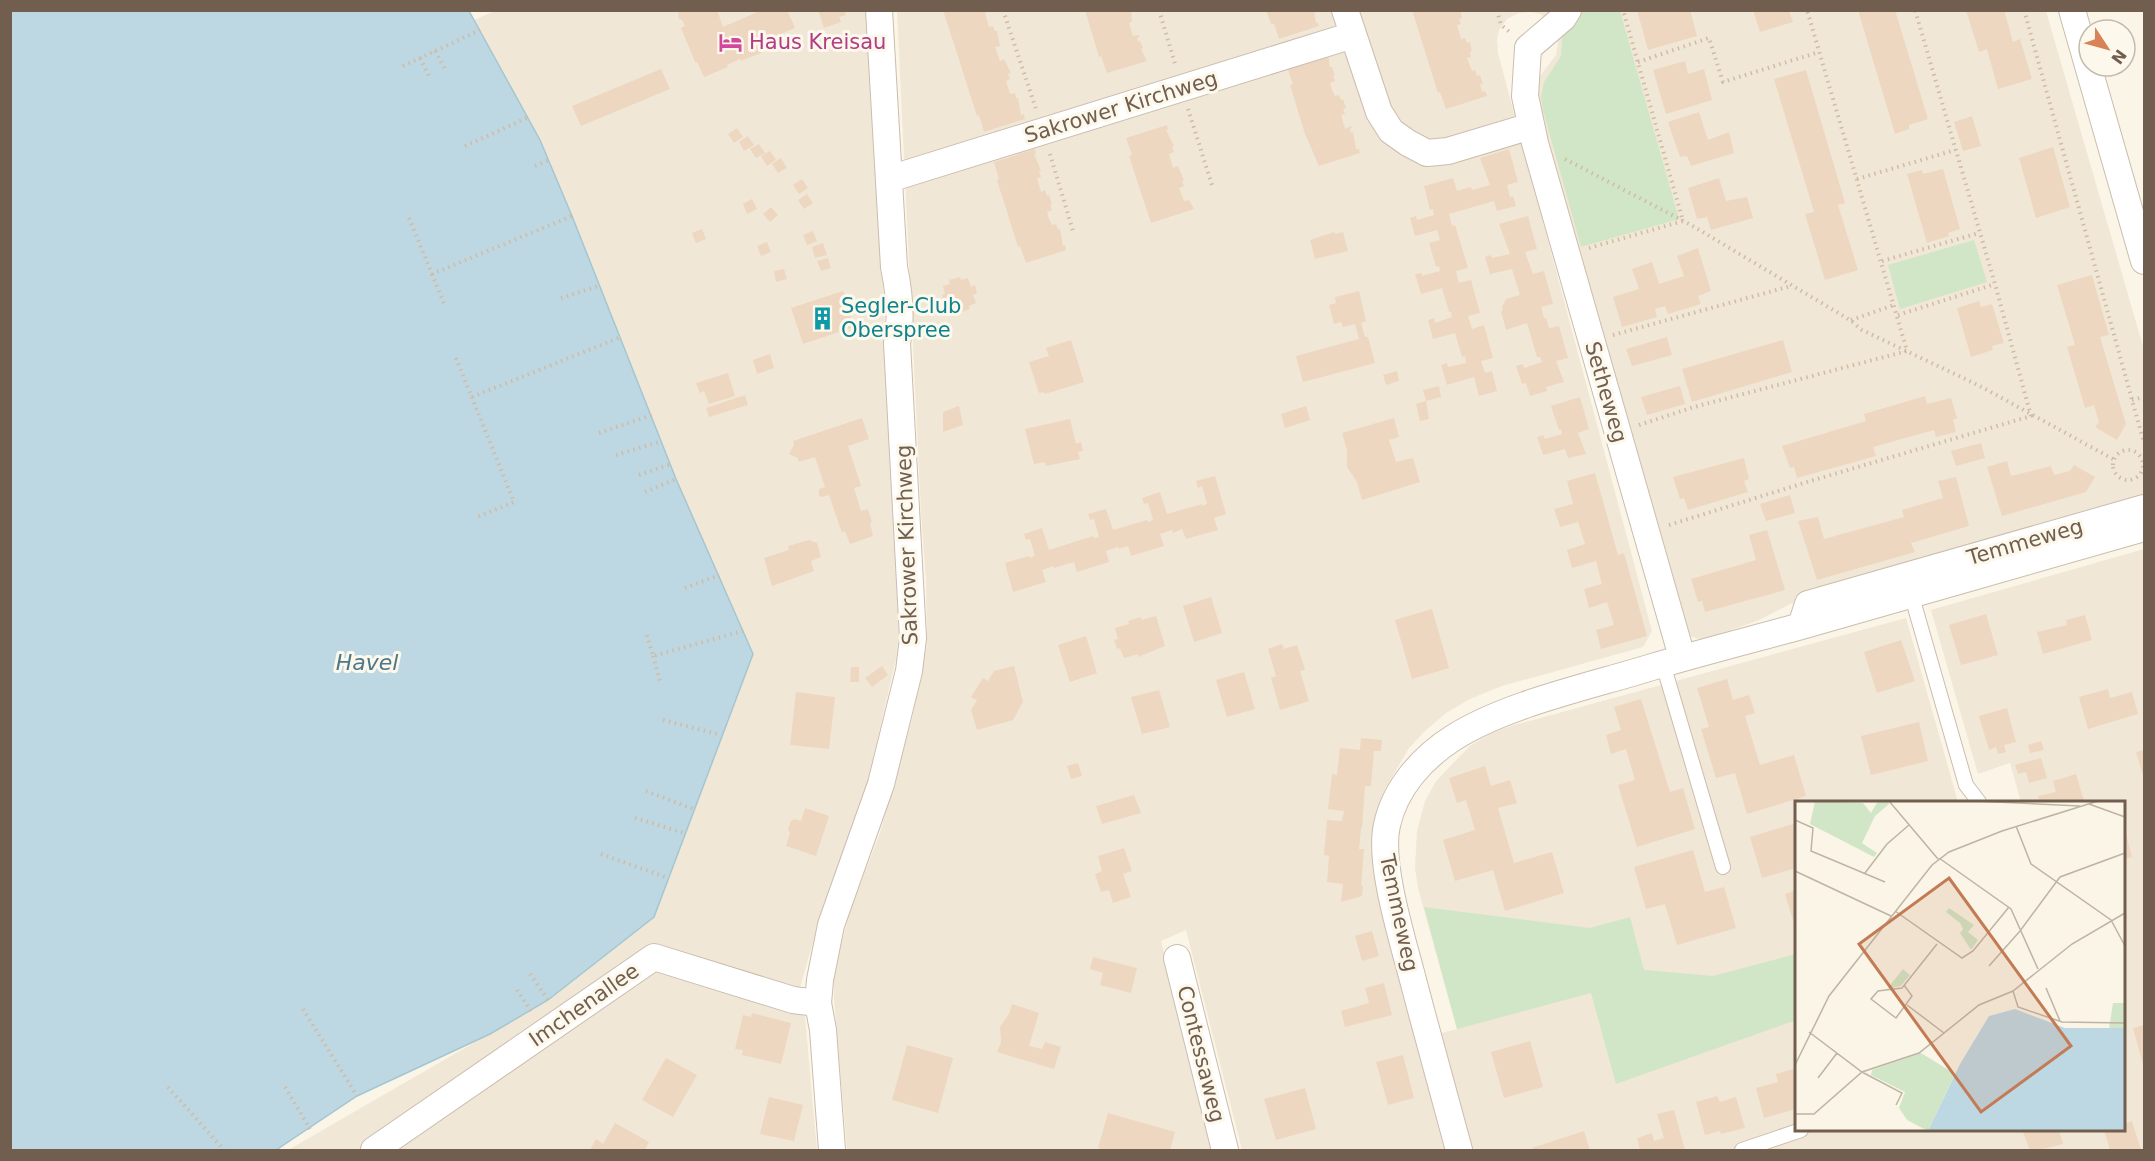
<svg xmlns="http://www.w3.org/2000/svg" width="2155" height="1161" viewBox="0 0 2155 1161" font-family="'DejaVu Sans',sans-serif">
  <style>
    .residential { fill: #f1e7d6 }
    .green { fill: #d0e6c6 }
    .water { fill: #bdd8e2; stroke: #a4c6d2; stroke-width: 1.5 }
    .building { fill: #edd7c1 }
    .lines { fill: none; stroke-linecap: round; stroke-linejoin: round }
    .service-casing { stroke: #cbbdae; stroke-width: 16 }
    .minor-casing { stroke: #cbbdae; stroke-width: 28 }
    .path { stroke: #d1bba4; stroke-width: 4; stroke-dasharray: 1.5 4.5; stroke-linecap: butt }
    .service { stroke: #fff; stroke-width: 14 }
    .minor { stroke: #fff; stroke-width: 26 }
    .labels { text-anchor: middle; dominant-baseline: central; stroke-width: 6; stroke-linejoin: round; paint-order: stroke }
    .hotel-label { font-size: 21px; fill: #b23c85; stroke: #fdf8ec; text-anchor: start }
    .street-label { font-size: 21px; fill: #715e4e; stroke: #fdf8ec }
    .culture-label { font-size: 21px; fill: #0d838f; stroke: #fdf8ec; text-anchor: start }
    .water-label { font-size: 22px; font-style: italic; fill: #4d7889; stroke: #fdf8ec }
    .inset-road { fill: none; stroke: #bfb4a4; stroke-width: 1.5 }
    .view { fill: #c37b56; fill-opacity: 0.15; stroke: #c37b56; stroke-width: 3 }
    .inset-edge { fill: none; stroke: #715e4e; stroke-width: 3 }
  </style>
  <rect width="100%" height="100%" fill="#faf5e6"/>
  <!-- residential -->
  <path class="residential" d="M497 10 868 11 875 106 899 634 896 659 865 793 825 901 798 994 805 1017 817 1150H288L548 1000 654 917 753 654 676 479 572 216 540 140 474 20Z
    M897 11H2046L2144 350V503L1790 604 1759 620 1712 637 1699 639 1690 636 1534 105 1540 76 1556 55 1558 43 1556 31 1550 21 1540 14 1531 12 1519 13 1507 19 1499 30 1497 40 1498 53 1652 631 1643 647 1502 686 1470 699 1446 713 1425 731 1409 748 1385 789 1377 819 1374 849V872L1377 892 1447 1150H1242L1186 930 1161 941 1213 1150H847L834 999V968L851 909 880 833 912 719 927 644 926 580 921 513Z
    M2144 549V1150H1470L1438 1034 1457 1029 1418 888 1415 868 1417 831 1425 801 1436 781 1470 746 1490 734 1511 726 1906 618 1958 802H1796V1130H2124V802H2021L2010 763 1978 774 1931 610Z"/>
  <!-- green -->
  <path class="green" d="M1578 11H1620L1679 219 1581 247 1543 110 1541 97 1544 82 1561 56 1562 38Z
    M1974 240 1987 282 1900 309 1888 265Z
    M1424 907 1590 928 1630 917 1644 970 1713 976 1796 954V1020L1616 1084 1591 993 1457 1029Z"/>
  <!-- water -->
  <path class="water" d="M10 11H469L540 140 572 216 676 479 753 654 654 917 548 1000 490 1034 357 1096 276 1150H11Z"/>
  <!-- building -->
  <path class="building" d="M678 10H717L723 27 762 10H787L795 28 773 37 777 46 741 61 740 59 727 65 728 67 704 77 697 62H695L681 28 685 26 682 20 679 19Z
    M818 10H844L846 15 839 17 841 22 824 28Z
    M943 10H992L985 13 989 27 993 26 995 31H997L1000 46 995 47 1000 61 1004 59 1011 73 1008 74 1010 79 1006 81 1010 94 1015 93 1016 98H1018L1021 115 1024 114 1025 119 984 132 979 115 977 116Z
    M1085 10H1131L1132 22 1129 23 1131 30 1133 36 1139 35V37L1137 38 1138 42 1140 41 1143 48 1141 49 1147 61 1107 73 1101 56 1099 57Z
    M1266 10H1314L1316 23H1318L1319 26 1279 39 1274 24H1271Z
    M1412 10H1460L1462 18 1459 19 1461 24 1457 25 1461 39 1465 38 1467 43 1470 42 1472 51 1470 52 1471 57 1467 58 1472 71 1475 70 1477 76 1480 75 1483 84H1480L1482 92 1485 91 1487 96 1446 109 1440 92 1438 93Z
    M1637 10H1690L1697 36 1648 50Z
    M1753 10H1789L1793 22 1760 32Z
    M1858 10H1895L1928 119 1909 125V129L1895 134Z
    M1966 10H2004L2013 42 2020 39 2032 79 1998 89 1987 49 1979 52Z
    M1328 54 1330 67H1332L1335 75 1333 76 1335 81 1330 83 1332 90 1335 96 1339 95 1341 100 1343 99 1346 108 1343 109 1345 114 1341 115 1345 129 1351 126 1352 128 1350 129 1351 133 1353 132 1356 149H1359L1360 153 1319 166 1305 134 1290 85 1293 84 1287 67Z
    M1685 61 1688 74 1704 69 1712 100 1666 114 1653 70Z
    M661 69 670 89 581 126 572 106Z
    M1806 70 1845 203 1838 205 1858 270 1825 280 1805 214 1814 212 1774 79Z
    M1699 112 1708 140 1729 132 1734 153 1691 166 1687 156 1680 157 1668 122Z
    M1972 116 1981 146 1963 151 1954 122Z
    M1167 125 1168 130H1166L1174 146 1172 147 1174 152 1169 154 1173 168 1178 166 1184 180 1182 181 1184 186 1179 188 1184 201 1189 200 1194 209 1151 223 1129 156 1132 155 1126 138Z
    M737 128 743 137 734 143 728 134Z
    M748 136 754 145 744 151 739 142Z
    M759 144 765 153 756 158 750 149Z
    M2053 147 2070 207 2036 218 2019 158Z
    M1035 149 1036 154H1034L1041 171H1039L1041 177 1037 178 1041 192 1045 190 1047 196 1049 195 1052 204 1050 205 1052 210 1047 212 1049 219 1052 225 1056 224 1058 229H1060L1063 246 1065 245 1066 250 1026 263 1020 246 1018 247 997 180 999 179 994 162Z
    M1509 149 1518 182 1507 185 1510 197 1513 196 1516 206 1497 211 1494 201 1449 214 1452 226 1455 225 1468 268 1456 271 1459 283 1471 280 1480 313 1468 316 1472 329 1484 325 1493 358 1481 361 1485 373 1492 371 1497 391 1479 396 1474 377 1447 385 1441 365 1447 363 1448 367 1466 363 1465 356 1462 357 1455 333 1433 339 1428 320 1434 318 1435 323 1452 317 1451 312H1449L1442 288 1421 294 1415 274 1422 273V276L1440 271 1439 266 1436 267 1429 243 1440 240 1437 230 1415 236 1410 218 1416 216 1417 220 1434 215 1433 209 1430 210 1424 186 1453 178 1457 191 1471 187 1472 190 1490 185 1480 158Z
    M770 151 776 160 767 166 761 156Z
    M781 158 787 168 778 173 772 164Z
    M1943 169 1960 229 1948 233 1949 236 1927 243 1907 174 1922 170 1923 174Z
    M1719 178 1726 201 1747 197 1753 218 1711 230 1707 217 1697 219 1688 188Z
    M802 179 808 188 799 194 793 185Z
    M807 194 813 203 804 209 798 200Z
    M752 199 757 209 747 214 743 204Z
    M771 207 778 215 770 222 763 214Z
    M1528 216 1537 249 1525 252 1533 274 1544 271 1553 304 1541 307 1544 318H1546L1549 328 1559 326 1568 358 1556 361 1564 382 1546 387 1547 391 1530 396 1526 383 1522 384 1516 366 1523 364 1524 368 1542 362 1540 357H1537L1527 323 1506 330 1501 311H1503L1502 307 1506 299 1520 295 1512 269 1490 274 1485 257 1491 255 1492 258 1510 254 1499 224Z
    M702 229 706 239 696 243 692 233Z
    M813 231 817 241 807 245 803 235Z
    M1334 232 1335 234 1343 232 1348 251 1315 259 1310 240Z
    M767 242 771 252 761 256 757 246Z
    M823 243 827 255 815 258 812 247Z
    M1698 248 1711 291 1698 296 1701 304 1668 314 1665 306 1655 309 1657 317 1622 327 1613 297 1639 289 1632 269 1652 262 1659 284 1684 276 1677 256Z
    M828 258 831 268 821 271 817 261Z
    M784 269 787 279 776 282 774 271Z
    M2092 275 2109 335 2100 337 2126 424 2117 440 2095 427 2099 422 2094 405 2085 408 2067 347 2075 345 2057 285Z
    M960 277 961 280 968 278 971 287 975 285 977 293 973 295 976 303 969 306 970 309 959 313 958 309 951 311 949 304 945 305 942 295 945 294 943 286 950 284 949 280Z
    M843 291 854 327 803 344 791 308Z
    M1359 291 1366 321 1361 323 1365 337H1368L1375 363 1303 382 1296 356 1359 339 1355 324 1343 327 1341 322 1334 324 1329 305 1336 303 1335 297Z
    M1979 301 1981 307 1992 304 2004 343 1992 346 1993 350 1971 357 1957 308Z
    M1667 337 1672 355 1632 366 1626 349Z
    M1071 340 1084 382 1045 394 1044 392 1039 393 1029 362 1049 356 1046 348Z
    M1783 340 1792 372 1692 402 1682 369Z
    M770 354 774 368 757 374 753 360Z
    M1397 371 1399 381 1386 385 1383 375Z
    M728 373 735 396 709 404 704 391 700 393 696 383Z
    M1439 386 1441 397 1426 401 1423 390Z
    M1680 386 1685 404 1647 415 1641 397Z
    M745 395 748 405 709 417 706 408Z
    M1925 396 1927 404 1951 398 1957 418 1953 420 1956 432 1936 437 1934 430 1873 447 1876 456 1797 478 1794 467 1790 468 1782 446 1866 421 1864 414Z
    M1580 397 1589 429 1578 433 1586 454 1568 458 1565 449 1543 455 1537 437 1543 435 1545 439 1562 434 1561 429 1559 430 1551 406Z
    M1426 401 1429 419 1420 421 1416 404Z
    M959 406 963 425 943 432V412Z
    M1306 406 1310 420 1285 428 1281 414Z
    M862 418 869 439 848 446 861 486 854 488 861 511 868 509 872 522 870 523 873 536 850 544 845 531 842 533 829 495 822 497 819 496V489L825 487 815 457 799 462 798 458 789 454 794 445 793 441Z
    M1394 418 1399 437 1389 440 1396 462 1413 458 1420 482 1362 500 1357 482 1347 467V450L1342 433Z
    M1070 419 1076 444 1081 442 1083 451 1078 452 1080 459 1046 466 1045 462 1034 464 1025 429Z
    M1981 443 1985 458 1956 466 1951 451Z
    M1744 458 1749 479 1744 481 1748 492 1688 510 1684 498 1680 499 1673 477Z
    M2007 461 2011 476 2051 466 2054 475 2070 471 2074 465 2095 477 2086 492 2002 516 1987 467Z
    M1595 473 1618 555 1624 553 1647 636 1601 649 1596 630 1614 625 1607 602 1589 608 1584 589 1602 584 1596 561 1572 568 1567 550 1585 544 1578 522 1560 527 1554 509 1573 504 1567 481Z
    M1215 476 1226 514 1214 518 1218 530 1186 539 1182 529 1173 533 1172 530 1160 534 1164 546 1131 556 1128 546 1119 549 1118 547 1106 551 1109 562 1077 572 1074 562 1054 568V566L1042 570 1046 582 1013 592 1005 563 1029 556 1030 558 1035 556 1030 539 1026 540 1024 534 1042 528 1049 550 1093 536 1094 538 1099 537 1094 519 1090 520 1088 514 1106 509 1113 530 1147 520 1148 522 1153 520 1148 503 1144 504 1142 498 1160 492 1167 514 1202 504V506L1207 504 1202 486 1198 488 1196 481Z
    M1956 477 1969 526 1911 543 1915 552 1817 580 1798 521 1818 517 1824 539 1904 517 1902 510 1943 498 1938 481Z
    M1790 495 1795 513 1766 521 1760 504Z
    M1767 530 1785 590 1705 612 1702 601 1698 602 1691 579 1756 560 1749 535Z
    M809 540 817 543 821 557 811 561 814 571 772 586 764 558 789 550 788 546Z
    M1211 597 1222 633 1194 642 1183 606Z
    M1432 609 1449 668 1412 679 1395 620Z
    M1986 614 1998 655 1961 665 1949 625Z
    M2085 615 2092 640 2043 654 2037 632 2067 625 2066 620Z
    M1156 616 1165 646 1138 657V654L1124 658 1120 648 1117 649 1114 640 1118 639 1115 628 1129 624 1128 621 1140 617 1142 620Z
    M1086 636 1097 673 1070 682 1058 645Z
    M1901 640 1915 681 1877 693 1864 652Z
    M1282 644 1284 649 1297 645 1305 670 1300 671 1309 701 1280 710 1271 678 1276 676 1268 649Z
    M882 666 888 675 872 687 865 678Z
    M1014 666 1023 702 1013 720 977 730 971 710 977 700 971 697 983 678 988 681 994 671Z
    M851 667H859V682H850Z
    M1244 672 1255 709 1227 717 1216 680Z
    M1727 679 1733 700 1749 695 1755 713 1745 716 1760 765 1794 755 1806 796 1747 814 1735 773 1716 778 1701 729 1709 727 1697 688Z
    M2108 689 2110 698 2132 692 2138 714 2088 729 2079 697Z
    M1159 690 1170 727 1142 734 1131 697Z
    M796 692 835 697 829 749 790 745Z
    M1641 699 1670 792 1683 788 1695 829 1637 847 1618 785 1635 780 1626 749 1611 754 1606 735 1621 730 1614 707Z
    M2007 708 2016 742 2004 745 2006 752 1998 754 1996 747 1989 750 1979 716Z
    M1919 722 1928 761 1871 775 1861 736Z
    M1361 738 1382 740 1381 751H1374L1371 786H1365L1362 828H1361L1359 849H1364L1361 886H1363L1362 896 1341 902 1343 884 1327 882 1329 856 1324 855 1327 820 1342 821 1344 811 1328 809 1332 774 1337 775 1340 748 1360 750Z
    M2041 741 2044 750 2030 753 2028 745Z
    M2144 750V779L2136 752Z
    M2041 758 2047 778 2029 783 2026 772 2018 774 2015 765Z
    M1078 763 1082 776 1071 779 1067 766Z
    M1485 766 1491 786 1510 780 1517 803 1498 808 1514 863 1552 852 1564 893 1505 911 1493 870 1455 881 1443 840 1475 830 1466 800 1457 803 1449 778Z
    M2076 774 2084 801 2078 802H2040L2038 796 2056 792 2053 781Z
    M1134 795 1141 813 1102 824 1096 806Z
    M805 808 829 816 816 856 786 846 790 833 788 829 791 821 795 819 801 821Z
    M1796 823V868L1762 878 1750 837Z
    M2124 834H2126L2132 857 2124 859Z
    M1124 848 1132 871 1123 874 1131 897 1113 903 1109 890 1101 892 1095 874 1102 871 1098 856Z
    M1693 850 1705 892 1724 887 1736 928 1677 945 1665 904 1646 909 1634 867Z
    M1796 890V930L1785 894Z
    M1372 931 1379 956 1362 961 1355 936Z
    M1093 957 1137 968 1131 993 1100 985 1103 973 1090 969Z
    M1384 983 1392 1015 1345 1027 1341 1011 1369 1003 1365 988Z
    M1012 1004 1039 1013 1029 1046 1042 1049 1045 1042 1061 1047 1054 1069 997 1052 1001 1042 1000 1027 1009 1014Z
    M752 1013 791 1023 781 1064 742 1055 743 1050 735 1049 743 1015 751 1017Z
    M2144 1025V1068L2133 1028Z
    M1530 1041 1543 1087 1504 1098 1491 1052Z
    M907 1045 953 1058 938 1113 892 1100Z
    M1403 1055 1414 1098 1388 1105 1376 1062Z
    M666 1058 697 1075 673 1117 642 1100Z
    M1793 1069 1796 1080V1109L1764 1118 1756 1088 1778 1082 1776 1074Z
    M1305 1088 1316 1129 1276 1140 1264 1099Z
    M1717 1096 1720 1102 1736 1097 1745 1128 1721 1134 1720 1131 1705 1135 1696 1102Z
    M769 1097 803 1105 794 1141 760 1134Z
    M1674 1110 1685 1150H1640L1637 1138 1652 1133 1654 1141 1664 1138 1657 1114Z
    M1108 1113 1175 1132 1170 1150H1105L1098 1148Z
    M2132 1121 2141 1150H2110L2104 1130H2124V1124Z
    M615 1123 649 1142 645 1150H590L596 1139 603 1144Z
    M2022 1130H2059L2063 1144 2039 1150H2030Z
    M1584 1131 1590 1150H1533L1532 1148Z"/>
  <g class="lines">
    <defs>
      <path id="service" d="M1910 590 1966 785 1979 802
        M1663 664 1723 867
        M1742 1150 1801 1130"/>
      <path id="minor" d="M1345 10 1379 112 1391 131 1408 143 1427 153 1448 151 1531 126
        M1568 10 1563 18 1528 48 1525 96 1535 143 1682 657
        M2072 10 2144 261
        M889 179 1353 35
        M1801 626 1808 604 2144 508
        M1177 958 1225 1150
        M374 1150 654 957 793 1000 818 1003
        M832 1150 823 1030 818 1003 820 980 831 925 881 784 909 671 913 638 897 343C902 319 899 291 894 267L879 10
        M1459 1150C1444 1094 1428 1037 1413 980 1403 941 1378 863 1387 825 1395 788 1422 758 1453 738 1506 704 1591 686 1652 667 1703 652 1754 639 1805 625 1918 593 2031 560 2144 528"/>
    </defs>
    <!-- service casing -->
    <use href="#service" class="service-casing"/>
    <!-- minor casing -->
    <use href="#minor" class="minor-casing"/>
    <!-- path -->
    <path class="path" d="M1003 10 1036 109
      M1159 10 1176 67
      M1497 10 1501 25 1512 34
      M2024 10 2144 443
      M435 51 445 69
      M420 58 429 76
      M1638 62 1709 38 1723 82 1819 52
      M403 66 480 30
      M1188 109 1212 185
      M465 146 529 117
      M1050 154 1073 231
      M1565 159 1691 225 1850 320 1862 330 1978 385 2113 459
      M535 166 549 160
      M1857 179 1955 150
      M409 218 432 274 572 216
      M1589 248 1683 221 1623 10
      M1882 261 1979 233
      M432 274 445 306
      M561 298 599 286
      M1898 315 1995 284
      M1851 320 1894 305
      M1613 335 1791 286
      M456 358 514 502 475 518
      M472 397 621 337
      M2132 400 2144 397
      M1639 425 1694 407 1907 351 1807 10
      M599 433 652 415
      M2113 465a15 15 0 1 1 30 0a15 15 0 1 1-30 0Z
      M616 455 662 441
      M639 475 671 464
      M645 492 676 479
      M1669 525 1807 482 2031 416 1995 284 1915 10
      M685 588 719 575
      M647 635 653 656 743 631
      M653 656 661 685
      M663 720 721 735
      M646 791 693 809
      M635 818 684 833
      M601 854 668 878
      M530 974 548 1000
      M517 990 531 1011
      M303 1009 357 1096
      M168 1087 224 1150
      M285 1087 310 1129"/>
    <!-- service -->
    <use href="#service" class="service"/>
    <!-- minor -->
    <use href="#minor" class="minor"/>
  </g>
  <!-- icons -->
  <defs>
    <symbol id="hotel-bare" viewBox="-9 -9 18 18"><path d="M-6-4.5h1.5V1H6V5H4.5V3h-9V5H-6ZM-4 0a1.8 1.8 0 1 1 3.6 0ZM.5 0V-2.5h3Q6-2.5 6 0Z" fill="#d1479c" stroke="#fdf8ec" stroke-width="2.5" paint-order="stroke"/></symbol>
    <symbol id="building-bare" viewBox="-9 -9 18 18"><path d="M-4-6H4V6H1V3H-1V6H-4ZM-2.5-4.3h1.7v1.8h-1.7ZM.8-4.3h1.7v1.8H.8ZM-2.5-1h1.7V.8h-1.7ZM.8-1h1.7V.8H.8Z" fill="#0f9aa8" stroke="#fdf8ec" stroke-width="2.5" paint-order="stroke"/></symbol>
  </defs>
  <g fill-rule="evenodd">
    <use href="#hotel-bare" x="714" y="26" width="33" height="33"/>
    <use href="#building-bare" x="806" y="302" width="33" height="33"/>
  </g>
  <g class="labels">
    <!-- hotel labels -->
    <g class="hotel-label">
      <text x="749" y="42">Haus Kreisau</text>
    </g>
    <!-- street labels -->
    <g class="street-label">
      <text transform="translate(1121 107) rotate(-17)">Sakrower Kirchweg</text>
      <text transform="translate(1606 392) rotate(74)">Setheweg</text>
      <text transform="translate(2025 542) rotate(-16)">Temmeweg</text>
      <text transform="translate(907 545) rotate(-92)">Sakrower Kirchweg</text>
      <text transform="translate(1399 913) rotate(78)">Temmeweg</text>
      <text transform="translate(584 1005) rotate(-35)">Imchenallee</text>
      <text transform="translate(1201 1054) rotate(76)">Contessaweg</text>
    </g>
    <!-- culture labels -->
    <g class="culture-label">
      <text x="841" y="306">Segler-Club<tspan x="841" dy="24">Oberspree</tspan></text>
    </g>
    <!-- water labels -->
    <g class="water-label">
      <text x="367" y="662">Havel</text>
    </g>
  </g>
  <!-- overview -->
  <g transform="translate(1795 801)">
    <rect width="330" height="330" fill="#faf5e6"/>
    <path d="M20 0 68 2 76 12 83 0H92L94 3 80 15 67 42 82 52 79 56 15 23ZM154 107 179 124 173 131 183 139 176 149 165 132 168 128 165 122 151 111ZM108 168 115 174 106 185 92 188ZM318 202H330V227L314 228ZM126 252 160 273 133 330 112 319 104 307 110 291 76 274 77 269Z" fill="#d0e6c6"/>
    <path d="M220 208 270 227H330V330H133L165 263 194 215Z" fill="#bdd8e2"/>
    <path class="inset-road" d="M94 0 143 58M180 0 285 5M294 3 330 16M0 19 18 27 16 50 90 81M221 25 236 63 316 119 330 145M144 57 216 108 243 168M0 70 96 115M70 72 92 43 114 24M100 110 167 157 178 150 214 106M194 165 225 130 265 76 330 52M109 184 117 195 101 217 76 198 83 190 107 187 142 143M251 187 265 220M218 190 223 206 267 221 330 222M112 204 149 232M14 231 67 271 107 292 101 304M0 264 34 195 137 64 154 51 207 30 303 0M23 277 42 252M0 313H19L67 271 124 252 184 204 218 190 277 143 330 112"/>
    <path class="view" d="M154 77 276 245 186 311 64 143Z"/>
    <rect width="330" height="330" class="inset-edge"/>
  </g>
  <!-- border -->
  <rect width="2155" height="1161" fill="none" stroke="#715e4e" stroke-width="24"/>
  <!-- north arrow -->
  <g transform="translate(2107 48) rotate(126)"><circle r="28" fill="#fdf8ec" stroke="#c5baad" stroke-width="1.5"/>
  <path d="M0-4.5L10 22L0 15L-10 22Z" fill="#d88258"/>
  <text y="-9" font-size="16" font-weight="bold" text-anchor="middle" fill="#715e4e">N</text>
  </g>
</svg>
